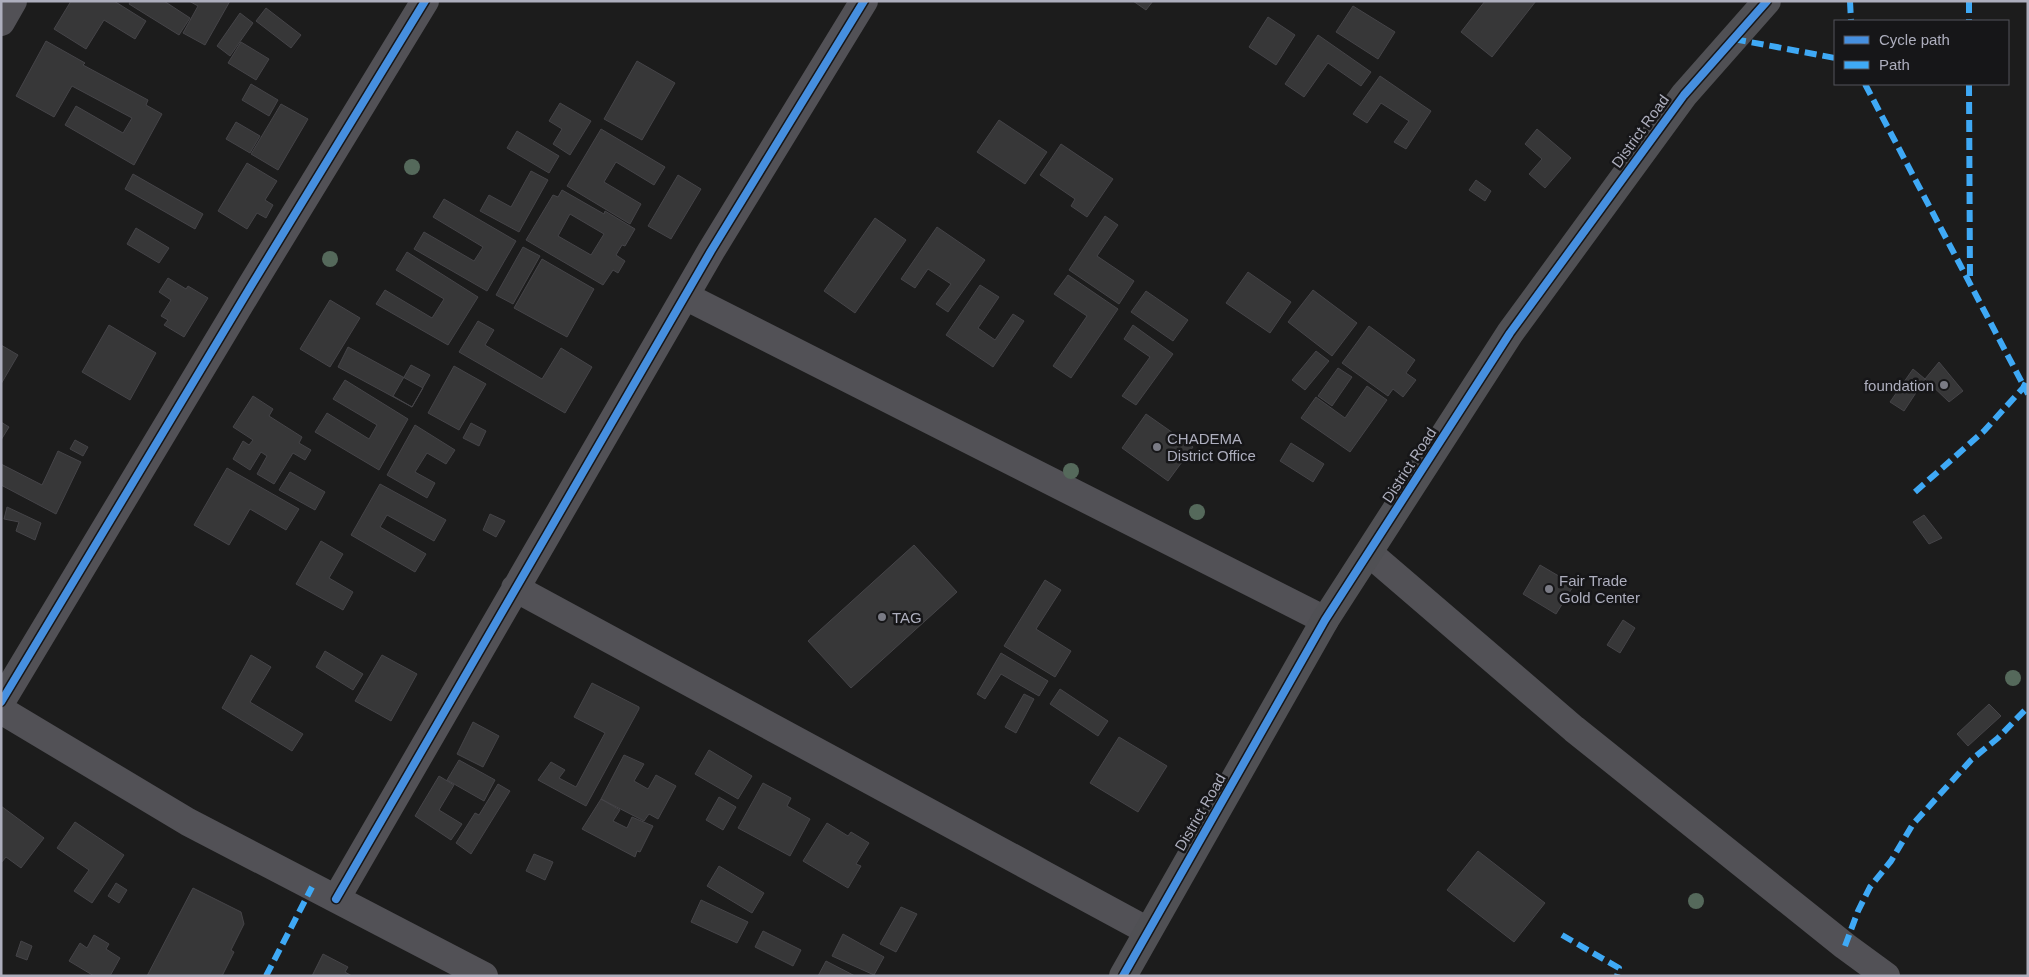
<svg xmlns="http://www.w3.org/2000/svg" width="2029" height="977" viewBox="0 0 2029 977" font-family="Helvetica,sans-serif">
  <style>
    .building { fill: #373738; stroke: #454448; fill-rule: evenodd }
    .lines { fill: none; stroke-linecap: round; stroke-linejoin: round }
    .street { stroke: #525156; stroke-width: 28 }
    .secondary { stroke: #505054; stroke-width: 28 }
    .quiet { stroke: #3fa9f5; stroke-width: 6; stroke-dasharray: 12 6; stroke-linecap: butt }
    .cycleway-casing { stroke: #161618; stroke-width: 11 }
    .cycleway { stroke: #468fdf; stroke-width: 8 }
    .tree { fill: #55695b }
    .poi-dot { fill: #7a7b85; stroke: #161618; stroke-width: 2 }
    .labels { text-anchor: middle; dominant-baseline: central; stroke-width: 5; stroke-linejoin: round; paint-order: stroke }
    .street-label { font-size: 15px; fill: #adaebd; stroke: #161618 }
    .poi-label { font-size: 15px; fill: #adaebd; stroke: #161618; text-anchor: start }
  </style>
  <rect width="100%" height="100%" fill="#1c1c1c"/>
  <!-- building -->
  <path class="building" d="M71 1H114L146 21 135 39 104 20 86 49 54 29Z
    M131 1H164L190 18 179 35 129 4Z
    M189 1H230L205 45 183 33 198 6Z
    M1133 1H1153L1146 10Z
    M1485 1H1536L1492 57 1461 32Z
    M1353 6 1395 32 1378 59 1336 32Z
    M266 8 301 35 291 48 256 21Z
    M240 13 253 23 230 56 217 46Z
    M1268 17 1295 35 1276 65 1249 47Z
    M1318 35 1371 72 1361 86 1328 63 1304 97 1285 84Z
    M46 41 85 63 83 65 148 100 146 105 162 114 134 165 65 125 76 106 123 133 132 118 72 86 54 117 16 96Z
    M241 42 269 59 256 80 228 63Z
    M637 61 675 83 642 140 604 119Z
    M1380 76 1431 111 1406 149 1394 142 1409 121 1381 103 1367 123 1353 114Z
    M251 84 278 100 269 116 242 100Z
    M560 103 591 121 570 155 553 144 562 129 549 121Z
    M281 104 308 119 278 170 251 154Z
    M999 120 1047 152 1025 184 977 152Z
    M236 122 260 136 250 153 226 139Z
    M601 129 665 167 654 185 616 162 604 182 641 204 630 224 567 186Z
    M1537 129 1571 158 1545 188 1529 174 1542 159 1525 144Z
    M517 131 559 156 549 173 507 148Z
    M1061 144 1113 179 1087 217 1071 206 1075 199 1040 175Z
    M247 163 277 181 265 200 273 205 266 218 257 213 247 229 218 211Z
    M531 171 548 180 519 232 480 211 489 195 511 207Z
    M133 174 203 214 195 229 125 189Z
    M678 175 701 189 671 239 648 226Z
    M1476 180 1491 191 1485 201 1469 190Z
    M562 190 604 214 605 211 635 229 625 246 622 245 616 255 625 261 618 273 613 270 603 285 526 240 553 195 558 197ZM570 214 604 234 591 255 558 236Z
    M444 199 516 241 487 291 414 249 424 232 474 261 483 247 433 217Z
    M1105 216 1118 225 1097 256 1134 281 1119 304 1069 270Z
    M875 218 906 240 855 313 824 291Z
    M937 227 985 260 948 312 936 304 951 284 928 269 915 288 901 279Z
    M136 228 169 248 159 263 127 244Z
    M523 247 540 256 513 304 496 295Z
    M407 252 478 297 448 345 376 304 385 290 432 318 444 299 396 270Z
    M542 259 594 289 567 337 514 308Z
    M1248 272 1291 302 1270 333 1226 303Z
    M1068 275 1118 309 1071 378 1053 366 1087 316 1054 294Z
    M168 278 186 289 188 286 208 298 184 337 164 325 168 320 161 316 171 300 159 292Z
    M980 285 999 297 978 328 995 340 1013 314 1024 321 993 367 946 335Z
    M1313 290 1357 323 1332 356 1288 322Z
    M1146 291 1188 320 1173 341 1131 312Z
    M330 300 360 318 330 367 300 349Z
    M478 321 494 330 485 345 542 379 561 348 592 367 565 413 459 352Z
    M109 325 156 353 130 400 82 372Z
    M1133 325 1173 354 1136 405 1122 396 1150 357 1124 339Z
    M1369 326 1415 360 1406 373 1416 380 1403 397 1393 389 1388 396 1342 363Z
    M1 345 18 355 1 384Z
    M348 347 423 388 412 407 338 367Z
    M1316 351 1329 361 1305 390 1292 380Z
    M1939 362 1963 391 1949 402 1925 379Z
    M411 365 430 375 412 407 393 396Z
    M454 366 486 384 459 430 428 413Z
    M1338 368 1352 377 1332 406 1318 396Z
    M1913 369 1925 379 1904 411 1890 402Z
    M345 380 408 419 379 470 315 432 327 413 369 439 377 425 333 399Z
    M1367 386 1387 400 1350 452 1301 418 1316 397 1345 418Z
    M253 396 273 409 269 416 302 437 299 443 311 450 305 460 293 453 274 484 257 474 267 456 261 452 250 470 233 459 243 441 249 445 253 440 233 427Z
    M1146 414 1193 447 1168 481 1122 448Z
    M1 422 9 427 1 440Z
    M471 423 486 431 479 446 463 438Z
    M415 425 455 450 446 464 427 453 415 472 435 483 427 498 387 475Z
    M75 440 88 447 83 456 70 449Z
    M1291 443 1324 464 1313 482 1280 461Z
    M58 451 81 462 56 514 1 485V464L42 485Z
    M227 468 299 509 286 530 250 509 229 545 194 525Z
    M290 472 325 492 315 510 279 490Z
    M380 484 446 520 434 541 387 515 380 527 426 554 415 572 351 535Z
    M7 507 41 523 35 540 16 531 19 522 4 519Z
    M490 514 505 521 496 537 483 530Z
    M1924 515 1942 538 1929 544 1913 522Z
    M321 541 343 554 329 578 353 592 343 610 296 584Z
    M914 545 957 592 851 688 808 641Z
    M1540 565 1574 585 1556 614 1523 594Z
    M1045 580 1061 590 1036 629 1071 651 1055 677 1004 646Z
    M1623 620 1635 628 1620 653 1607 645Z
    M325 651 363 674 353 690 316 667Z
    M1001 653 1048 681 1039 696 1001 674 985 699 977 694Z
    M251 655 271 667 250 702 303 734 292 751 222 708Z
    M382 655 417 674 391 721 355 701Z
    M592 683 639 707V709L586 806 538 780 551 762 565 770 559 778 576 787 605 733 574 717Z
    M1060 689 1108 721 1098 736 1050 704Z
    M1024 694 1034 699 1016 733 1005 727Z
    M1989 704 2001 716 1968 746 1957 734Z
    M473 722 499 736 483 767 457 754Z
    M1119 737 1167 766 1138 812 1090 783Z
    M709 750 752 776 738 799 695 774Z
    M624 755 644 764 634 781 648 789 656 775 676 786 658 819 649 814 644 821 601 799Z
    M459 760 495 780 484 801 447 780Z
    M439 776 454 785 439 810 462 824 451 840 415 816Z
    M763 783 791 798 787 806 810 819 790 856 738 828Z
    M498 784 510 791 471 854 456 843 475 813 479 815Z
    M719 797 736 807 723 830 706 820Z
    M601 799 620 810 613 821 627 828 632 817 653 826 640 852 637 851 635 857 582 829Z
    M1 806 44 838 21 868 6 857 1 863Z
    M75 822 124 855 92 903 74 891 89 870 57 848Z
    M827 823 848 836 851 832 869 843 856 864 861 866 848 888 803 861Z
    M1478 851 1545 903 1514 942 1447 890Z
    M534 854 553 862 545 880 526 871Z
    M719 866 764 893 752 913 707 886Z
    M116 883 127 890 119 903 108 896Z
    M193 888 241 912 244 924 231 950 234 952 222 976H147Z
    M701 900 748 922 737 943 691 922Z
    M901 907 917 914 896 952 880 944Z
    M763 931 801 950 793 966 755 947Z
    M843 934 884 957 874 975 832 956Z
    M94 935 109 944 106 949 120 958 110 976H94L69 961 80 943 87 948Z
    M21 941 32 946 27 960 16 956Z
    M323 954 348 967 345 972 352 976H312Z
    M826 961 855 976H818Z"/>
  <g class="lines">
    <!-- street -->
    <path class="street" d="M1 22 13 1
      M685 296 1325 620
      M1369 553 1574 729 1845 946 1886 976
      M515 588 1148 931
      M1 702 251 286 425 1
      M1 710 188 822 484 976
      M336 899 711 251 864 1"/>
    <!-- secondary -->
    <path class="secondary" d="M1123 976 1325 620 1510 333 1684 95 1767 1"/>
    <!-- quiet -->
    <path class="quiet" d="M1850 1 1851 21
      M1969 1V21
      M1734 39 1835 58
      M1865 84 2028 394
      M1969 84 1970 282
      M1915 492 1984 431 2023 388 2028 378
      M1562 935 1619 968 1617 976
      M1845 946 1858 911 1870 887 1891 861 1913 824 1971 760 1998 738 2028 707
      M266 976 312 887"/>
    <defs>
      <path id="cycleway" d="M1 702 251 286 425 1
        M336 899 711 251 864 1
        M1123 976 1325 620 1510 333 1684 95 1767 1"/>
    </defs>
    <!-- cycleway casing -->
    <use href="#cycleway" class="cycleway-casing"/>
    <!-- cycleway -->
    <use href="#cycleway" class="cycleway"/>
  </g>
  <!-- trees -->
  <g class="tree">
    <circle cx="412" cy="167" r="8"/>
    <circle cx="330" cy="259" r="8"/>
    <circle cx="1071" cy="471" r="8"/>
    <circle cx="1197" cy="512" r="8"/>
    <circle cx="2013" cy="678" r="8"/>
    <circle cx="1696" cy="901" r="8"/>
  </g>
  <!-- markers -->
  <g class="poi-dot">
    <circle cx="1944" cy="385" r="5"/>
    <circle cx="1157" cy="447" r="5"/>
    <circle cx="1549" cy="589" r="5"/>
    <circle cx="882" cy="617" r="5"/>
  </g>
  <g class="labels">
    <!-- street labels -->
    <g class="street-label">
      <text transform="translate(1640 131) rotate(-54)">District Road</text>
      <text transform="translate(1409 465) rotate(-57)">District Road</text>
      <text transform="translate(1200 812) rotate(-60)">District Road</text>
    </g>
    <!-- poi labels -->
    <g class="poi-label">
      <text x="1934" y="385" text-anchor="end">foundation</text>
      <text x="1167" y="438">CHADEMA<tspan x="1167" dy="17">District Office</tspan></text>
      <text x="1559" y="580">Fair Trade<tspan x="1559" dy="17">Gold Center</tspan></text>
      <text x="892" y="617">TAG</text>
    </g>
  </g>
  <!-- border -->
  <rect width="2029" height="977" fill="none" stroke="#adaebd" stroke-width="5"/>
  <!-- legend -->
  <rect x="1834" y="20" width="175" height="65" fill="#161618" stroke="#52535a"/>
  <rect x="1844" y="36" width="25" height="8" fill="#468fdf" stroke="#52535a"/>
  <text x="1879" y="45" font-size="15" fill="#adaebd">Cycle path</text>
  <rect x="1844" y="61" width="25" height="8" fill="#3fa9f5" stroke="#52535a"/>
  <text x="1879" y="70" font-size="15" fill="#adaebd">Path</text>
</svg>
